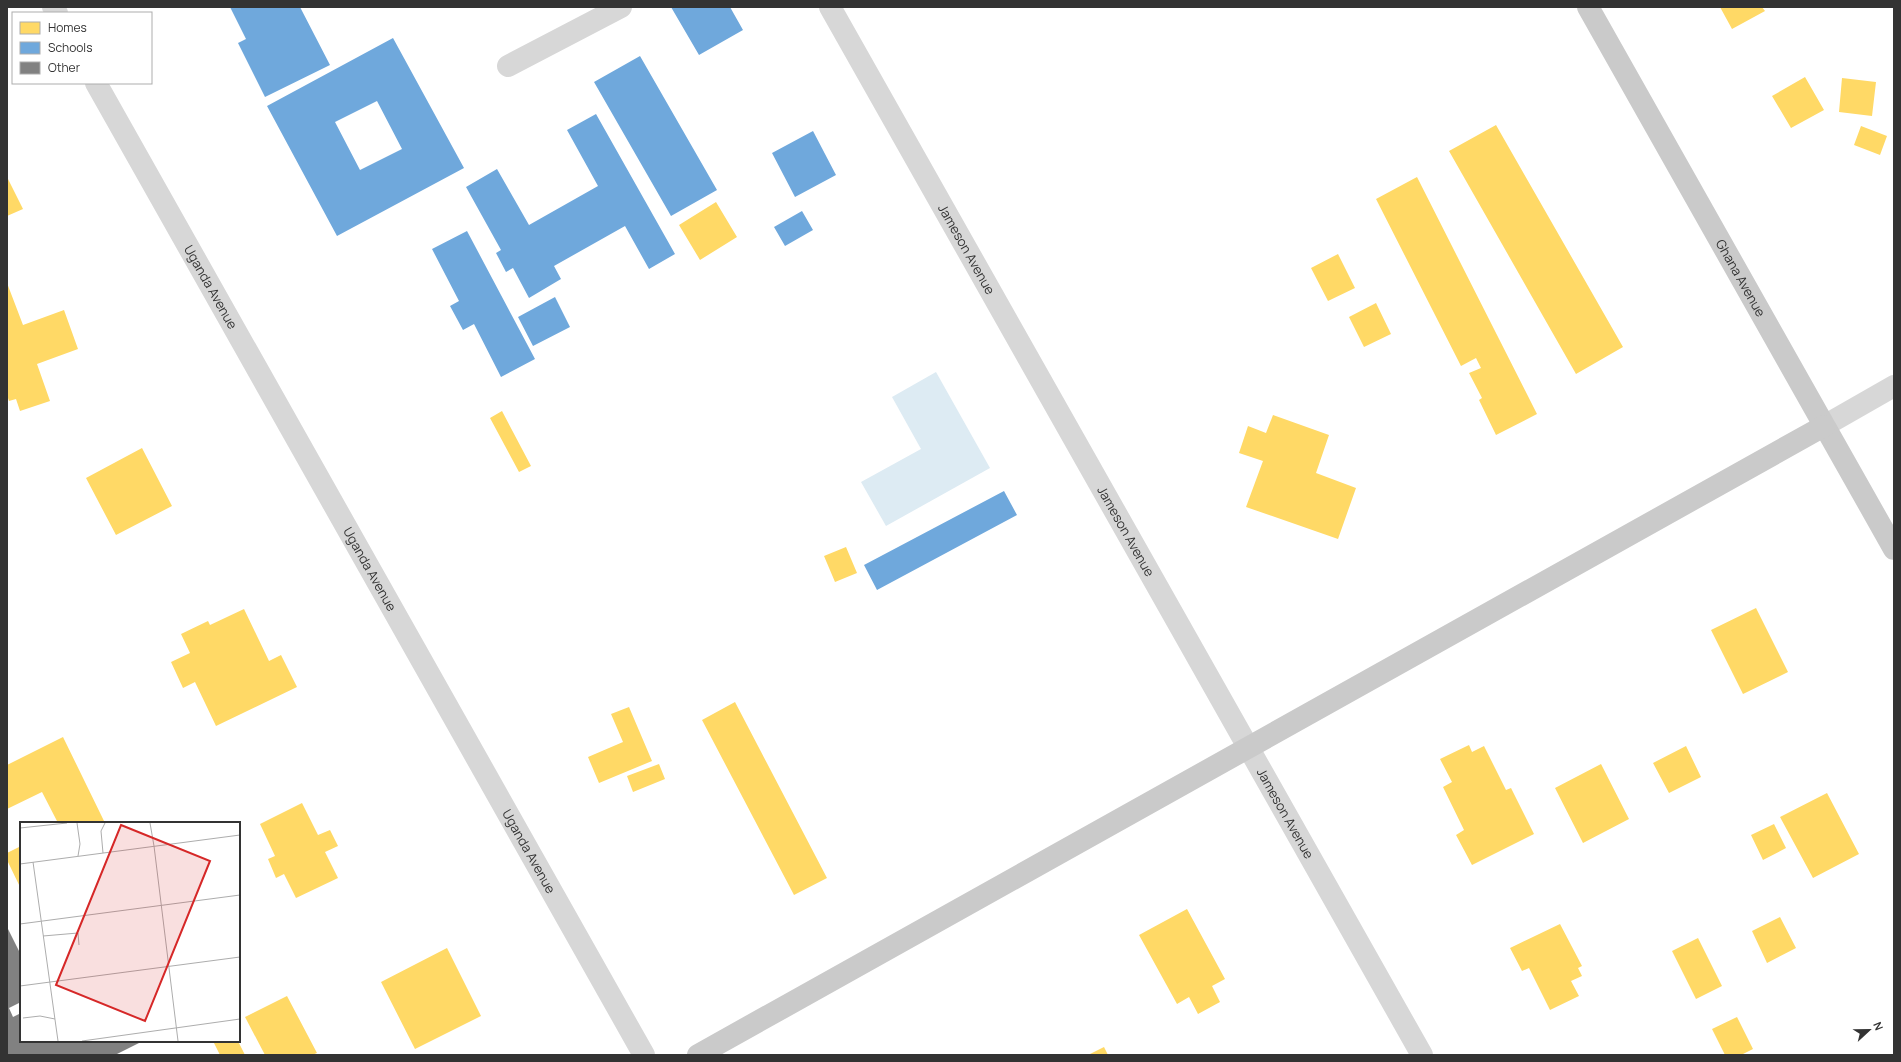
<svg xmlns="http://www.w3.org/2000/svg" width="1901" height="1062" viewBox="0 0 1901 1062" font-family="Manrope,sans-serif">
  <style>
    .water { fill: #ddebf3 }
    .homes { fill: #ffd966 }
    .schools { fill: #6fa8dc; fill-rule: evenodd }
    .building { fill: #818181 }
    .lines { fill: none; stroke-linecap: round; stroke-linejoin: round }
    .minor { stroke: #d7d7d7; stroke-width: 22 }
    .major { stroke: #cacaca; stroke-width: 22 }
    .labels { text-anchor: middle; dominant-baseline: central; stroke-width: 4; stroke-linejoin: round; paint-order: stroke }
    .street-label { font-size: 13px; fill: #333; stroke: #fff }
    .inset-road { fill: none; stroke: #adadad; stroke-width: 1 }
    .view { fill: #d62828; fill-opacity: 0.15; stroke: #d62828; stroke-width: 2 }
    .inset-edge { fill: none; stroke: #333; stroke-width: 2 }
  </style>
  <rect width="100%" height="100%" fill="#fff"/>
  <!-- water -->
  <path class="water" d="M936 372 990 468 886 526 861 482 921 449 892 397Z"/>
  <!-- homes -->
  <path class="homes" d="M1720 7H1762L1765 11 1732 29Z
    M1805 77 1824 110 1791 128 1772 96Z
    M1842 78 1876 82 1872 116 1839 112Z
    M1496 125 1623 347 1576 374 1449 151Z
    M1861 126 1887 136 1880 155 1854 145Z
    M7 177 23 209 7 216Z
    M1417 177 1537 414 1496 435 1479 400 1482 398 1469 373 1481 368 1476 358 1461 366 1376 199Z
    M716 202 737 237 700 260 679 225Z
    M1338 254 1355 288 1328 301 1311 268Z
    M7 283 23 325 64 310 78 349 37 364 50 401 20 411 16 399 9 401 7 395Z
    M1376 303 1391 334 1364 347 1349 317Z
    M502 411 531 466 519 472 490 418Z
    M1273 415 1329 435 1316 473 1356 488 1338 539 1246 507 1263 461 1239 453 1248 426 1266 433Z
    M142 448 172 506 116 535 86 478Z
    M846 547 857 573 835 582 824 556Z
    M1756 608 1788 672 1743 694 1711 630Z
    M244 609 269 661 281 655 297 687 216 726 195 682 183 688 171 662 190 653 181 634 208 621 210 625Z
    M735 702 827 878 794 895 702 720Z
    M629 707 652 761 599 783 588 757 623 742 611 714Z
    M63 737 105 823H58L42 792 7 809V765Z
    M1469 745 1472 752 1484 746 1506 790 1511 788 1534 834 1472 865 1456 835 1464 830 1443 787 1452 782 1440 759Z
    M1686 746 1701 777 1669 793 1653 763Z
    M659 764 665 779 633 792 627 776Z
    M1601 764 1629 819 1583 843 1555 788Z
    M1827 793 1859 854 1813 878 1780 817Z
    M302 803 318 835 330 830 338 846 325 852 338 878 296 898 284 874 276 878 268 859 275 856 260 824Z
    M1774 824 1786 848 1763 860 1751 835Z
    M21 846V889L7 860V853Z
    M1187 909 1225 979 1212 986 1220 1002 1198 1014 1189 997 1177 1004 1139 935Z
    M1780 917 1796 948 1767 963 1752 931Z
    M1560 924 1582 966 1578 968 1582 976 1571 981 1579 996 1550 1010 1529 968 1522 971 1510 948Z
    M1698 938 1722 986 1696 999 1672 951Z
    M447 948 481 1016 415 1049 381 982Z
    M287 996 317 1053 312 1055H265L245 1017Z
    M1737 1017 1753 1049 1741 1055H1725L1712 1029Z
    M213 1041H238L245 1055H220Z
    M1104 1047 1108 1055H1088Z"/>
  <!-- schools -->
  <path class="schools" d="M230 7H300L330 65 265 97 238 43 246 39Z
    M671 7H730L743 30 699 55Z
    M393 38 464 168 337 236 267 106ZM377 101 402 149 360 170 335 122Z
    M640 56 717 190 671 216 594 82Z
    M596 114 675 254 649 269 625 226 554 266 561 279 529 298 513 268 506 272 496 253 501 250 466 187 497 169 529 225 598 186 567 130Z
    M813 131 836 175 795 197 772 153Z
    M802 211 813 230 785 246 774 227Z
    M467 231 535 359 501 377 474 324 463 330 450 306 459 301 432 249Z
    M555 297 570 327 533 346 518 317Z
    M1004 491 1017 515 877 590 864 565Z"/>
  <!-- building -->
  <path class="building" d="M7 927 21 955V1002L9 1008 13 1017 21 1013V1041H143L115 1055H7Z"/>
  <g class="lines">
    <!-- minor -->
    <g class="minor">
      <path d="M53 7 57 13"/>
      <path id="s1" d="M830 7 1422 1055"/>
      <path d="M508 66 621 7"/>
      <path id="s2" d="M96 83 644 1055"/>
      <path d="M1824 426 1894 386"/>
    </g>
    <!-- major -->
    <g class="major">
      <path id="s3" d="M1588 7 1894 549"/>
      <path d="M698 1055 1824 426"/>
    </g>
  </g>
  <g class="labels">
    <!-- street labels -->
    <g class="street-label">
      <text stroke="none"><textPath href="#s1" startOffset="278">Jameson Avenue</textPath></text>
      <text stroke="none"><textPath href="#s3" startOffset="311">Ghana Avenue</textPath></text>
      <text stroke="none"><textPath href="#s2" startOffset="234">Uganda Avenue</textPath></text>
      <text stroke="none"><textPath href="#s1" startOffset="602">Jameson Avenue</textPath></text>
      <text stroke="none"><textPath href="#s2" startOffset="558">Uganda Avenue</textPath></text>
      <text stroke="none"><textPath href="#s1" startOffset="926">Jameson Avenue</textPath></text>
      <text stroke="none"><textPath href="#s2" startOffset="882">Uganda Avenue</textPath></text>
    </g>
  </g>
  <!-- overview -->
  <g transform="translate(20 822)">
    <rect width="220" height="220" fill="#fff"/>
    <path class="inset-road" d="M57 1 60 22 58 34M130 1 134 24M0 6 47 1M134 24 158 219M83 31 81 9 85 1M13 40 38 219M0 42 220 13M0 102 220 73M23 114 58 111 59 123M0 164 220 135M3 196 20 194 35 197M62 219 220 197"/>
    <path class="view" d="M101 3 190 39 125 199 36 163Z"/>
    <rect width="220" height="220" class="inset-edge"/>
  </g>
  <!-- border -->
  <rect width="1901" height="1062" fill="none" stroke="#333333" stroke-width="16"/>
  <!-- legend -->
  <rect x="12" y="12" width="140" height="72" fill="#ffffff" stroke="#adadad"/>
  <rect x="20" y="22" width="20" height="12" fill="#ffd966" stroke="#adadad"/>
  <text x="48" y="32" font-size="12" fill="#333333">Homes</text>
  <rect x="20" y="42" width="20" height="12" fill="#6fa8dc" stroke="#adadad"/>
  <text x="48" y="52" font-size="12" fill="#333333">Schools</text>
  <rect x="20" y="62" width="20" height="12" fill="#818181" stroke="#adadad"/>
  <text x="48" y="72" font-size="12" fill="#333333">Other</text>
  <!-- north arrow -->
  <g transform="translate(1869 1030) rotate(68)" stroke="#ffffff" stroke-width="3" paint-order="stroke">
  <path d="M0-3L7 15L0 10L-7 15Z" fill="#333333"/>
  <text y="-6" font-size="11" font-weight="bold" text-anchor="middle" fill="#333333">N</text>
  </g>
</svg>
